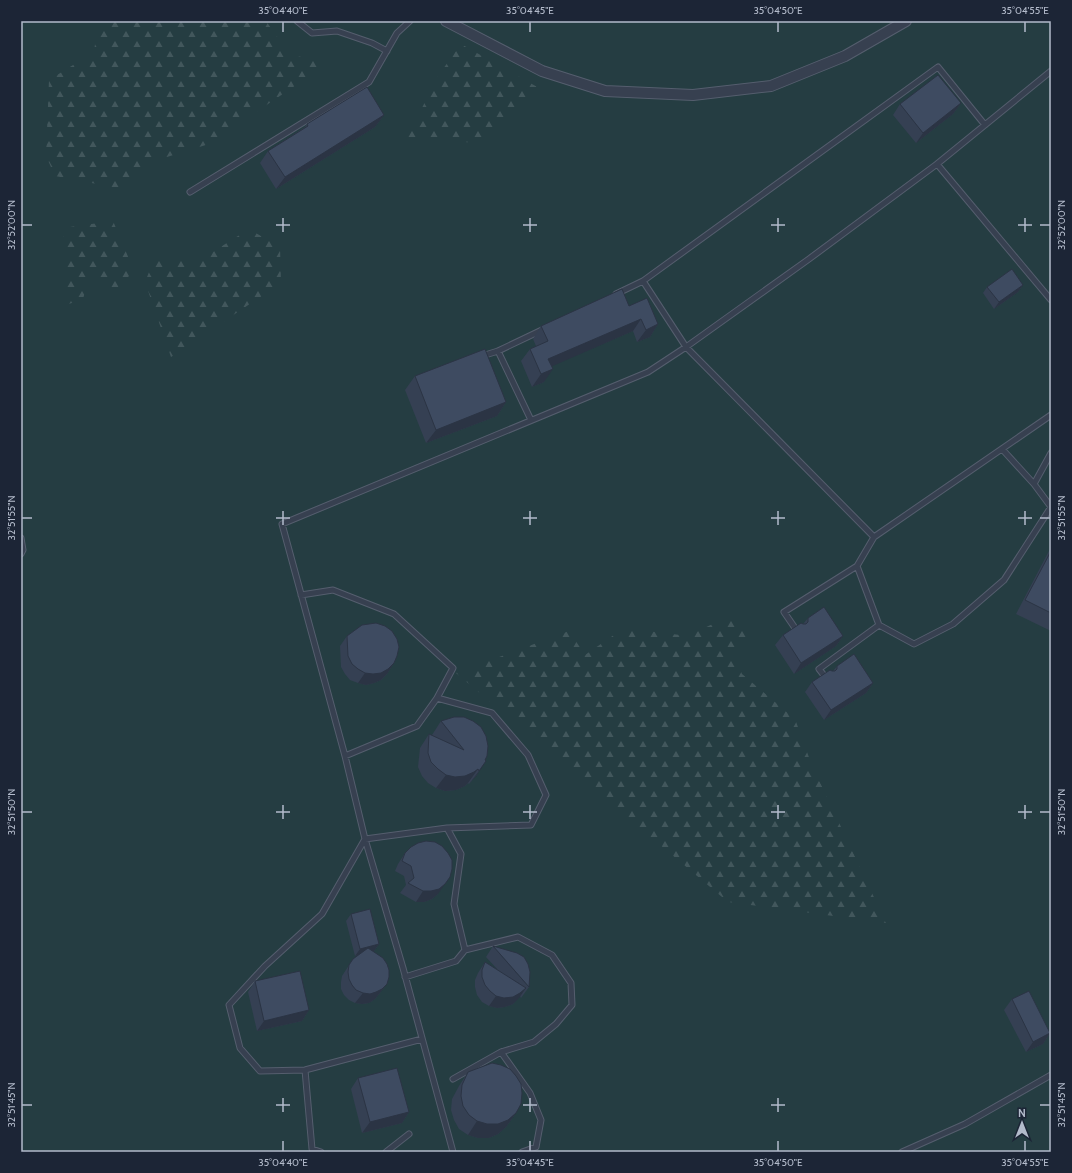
<svg xmlns="http://www.w3.org/2000/svg" width="1072" height="1173" viewBox="0 0 1072 1173" font-family="Cabin,sans-serif">
  <style>
    .grass { fill: #253d42 }
    .forest { fill: url(#forest-firs) }
    .lines { fill: none; stroke-linecap: round; stroke-linejoin: round }
    .service-casing { stroke: #555e6e; stroke-width: 7 }
    .minor-casing { stroke: #555e6e; stroke-width: 12 }
    .service { stroke: #374050; stroke-width: 5 }
    .minor { stroke: #374050; stroke-width: 10 }
    .wall { fill: #354053 }
    .shaded-wall { fill: #2b3444 }
    .building { fill: #3e4b61; stroke: #2b3444 }
    .ticks { fill: none; stroke: #b3bbcb; stroke-width: 1.5 }
    .neatline { fill: none; stroke: #b3bbcb; stroke-width: 1.5 }
    .ticks-label { font-size: 10px; text-anchor: middle; fill: #b3bbcb }
  </style>
  <defs>
    <pattern id="forest-firs" width="22" height="20" patternUnits="userSpaceOnUse"><rect width="22" height="20" fill="#253d42"/><path d="M5 1l3.5 6h-7zM16 11l3.5 6h-7z" fill="#42575c"/></pattern>
  </defs>
  <rect width="100%" height="100%" fill="#222e41"/>
  <!-- grass -->
  <path class="grass" d="M21 21H1051V1152H21Z"/>
  <!-- forest -->
  <path class="forest" d="M98 21H266L290 55 330 62 209 144 154 161 123 189 55 176 46 156 49 80 94 52Z
    M461 44 539 88 478 143 407 138 438 76Z
    M113 221 134 271 112 293 92 267 83 299 66 305 63 228Z
    M249 229 280 247 281 283 171 357 145 282 154 260H200Z
    M731 615 755 633 732 651 742 674 795 719 811 763 886 923 728 902 456 673 569 631 585 655 624 628 688 636Z"/>
  <g class="lines">
    <defs>
      <path id="service" d="M297 21 312 33 337 31 372 43 387 51
        M937 164 1051 300
        M190 192 369 82 397 33 410 21
        M643 281 686 347 874 537 1051 415
        M616 294 643 281 938 67 985 125
        M498 351 531 420
        M482 356 498 351 542 330
        M1034 484 1051 453
        M874 537 857 566 879 625 914 644 953 624 1004 580 1051 507 1034 484 1002 449
        M21 538 23 550 21 554
        M301 595 333 590 394 614 453 668 437 698 492 713 528 755 546 795 531 825 447 828 461 854 454 904 465 950 518 937 552 955 571 983 572 1005 556 1024 534 1042 501 1052 530 1093 541 1120 536 1147 522 1152
        M797 631 784 612 857 566
        M826 678 819 669 879 625
        M345 756 417 726 437 698
        M405 977 456 961 465 950
        M422 1039 305 1070 260 1071 240 1048 229 1005 265 966 322 914 365 839 447 828
        M305 1070 312 1149 321 1152
        M453 1079 501 1052
        M386 1152 409 1134
        M453 1152 403 968 365 839 345 756 282 524 648 372 686 347 809 259 937 164 1051 71
        M902 1152 965 1124 1051 1075"/>
      <path id="minor" d="M446 21 542 71 605 91 693 95 771 86 845 56 906 21"/>
    </defs>
    <!-- service casing -->
    <use href="#service" class="service-casing"/>
    <!-- minor casing -->
    <use href="#minor" class="minor-casing"/>
    <!-- service -->
    <use href="#service" class="service"/>
    <!-- minor -->
    <use href="#minor" class="minor"/>
  </g>
  <!-- wall -->
  <path class="wall" d="M961 103 953 114 916 143 893 115 900 104Z
    M384 115 375 127 276 189 260 163 268 151 305 127 307 124Z
    M1023 285 1018 292 994 309 983 293 987 287Z
    M629 306 658 324 650 337 637 342 633 331 551 366 544 382 532 387 521 361 530 349 536 346 533 339 541 326Z
    M415 376 506 402 497 416 426 443 405 390Z
    M1051 547V631L1016 614Z
    M808 618 843 636 836 646 794 674 775 645 783 635 803 624Z
    M347 636 394 663 387 674 381 680 374 683 366 685 358 683 350 680 345 674 341 667 340 646Z
    M837 666 873 683 866 693 824 720 805 692 812 682 833 671Z
    M441 721 485 760 477 775 469 784 468 783 465 786 456 790 445 791 436 788 428 783 422 776 418 767 420 748 429 734 433 736 432 735Z
    M405 853 438 894 432 899 424 902H416L400 893 406 885 404 876 395 871 398 864Z
    M351 914 379 944 374 951H373L387 984 375 999 369 1003 362 1004 355 1003 349 1000 344 995 341 989V982L342 976 353 959 359 955 355 956 346 921Z
    M493 946 529 987 521 998 520 996 513 1004 505 1007 497 1008 489 1006 482 1002 477 995 475 987V980L478 973 485 962 498 970 486 957Z
    M255 981 309 1010 302 1021 257 1031 248 992Z
    M1012 999 1050 1033 1043 1044 1026 1052 1004 1010Z
    M468 1072 516 1113 506 1127 498 1134 489 1138H478L468 1135 459 1129 454 1120 451 1110 452 1099 459 1086Z
    M358 1078 409 1112 402 1123 362 1133 351 1089Z"/>
  <!-- shaded-wall -->
  <path class="shaded-wall" d="M961 103 953 114 916 143 923 133Z
    M384 115 375 127 276 189 285 177Z
    M1023 285 1018 292 994 309 999 302Z
    M641 319 633 331 539 372 548 359Z
    M658 324 650 337 637 342 646 330Z
    M553 369 544 382 532 387 541 374Z
    M506 402 497 416 426 443 436 430Z
    M843 636 836 646 794 674 801 663Z
    M394 663 387 674 381 680 374 683 366 685 358 683 365 673Z
    M873 683 866 693 824 720 831 710Z
    M486 761 477 775 469 784 479 771Z
    M478 769 468 783 465 786 456 790 445 791 436 788 446 775Z
    M445 884 438 894 432 899 424 902H416L423 891Z
    M379 944 374 951 355 956 360 949Z
    M387 984 375 999 369 1003 362 1004 355 1003 363 993Z
    M526 988 519 998 513 1004 505 1007 497 1008 489 1006 496 996Z
    M309 1010 302 1021 257 1031 264 1021Z
    M1050 1033 1043 1044 1026 1052 1033 1042Z
    M409 1112 402 1123 362 1133 370 1122Z
    M516 1113 506 1127 498 1134 489 1138H478L468 1135 477 1121Z"/>
  <!-- building -->
  <path class="building" d="M938 75 961 103 923 133 900 104Z
    M367 87 384 115 285 177 268 151 308 126 307 124Z
    M1012 269 1023 285 999 302 987 287Z
    M622 289 629 306 647 298 658 324 646 330 641 319 548 359 553 369 541 374 530 349 548 341 541 326Z
    M485 349 506 402 436 430 415 376Z
    M1051 551V613L1025 600Z
    M824 607 843 636 801 663 783 635 801 623 803 624H806L808 622V618Z
    M376 623 385 626 392 631 397 639 399 647 397 656 394 663 388 669 381 673 373 674 365 673 358 669 352 664 348 656 347 636 362 625Z
    M854 654 873 683 831 710 812 682 830 670 832 671H835L837 669V666Z
    M454 717H464L473 721 481 727 486 736 488 746 487 756 485 760 486 761 479 771 478 769 474 772 465 776 455 777 446 775 438 769 431 762 428 753 429 734 464 750 441 721Z
    M426 841 435 842 442 846 448 853 452 860V869L450 877 445 884 439 889 431 891H423L408 883 414 878 411 866 402 861 405 853 411 847 418 843Z
    M370 909 379 944 360 949 351 914Z
    M493 946 517 953 524 957 528 964 530 972 529 987Z
    M368 948 383 958 387 964 389 970V977L387 984 382 989 376 992 370 994 363 993 356 990 352 985 349 979 348 972 349 965 353 959Z
    M485 962 526 988 520 993 513 997 504 998 496 996 490 991 485 985 482 977V970Z
    M300 971 309 1010 264 1021 255 981Z
    M1029 991 1050 1033 1033 1042 1012 999Z
    M492 1063 501 1065 510 1069 516 1076 521 1084 522 1093 521 1104 516 1113 508 1120 498 1124H487L477 1121 469 1115 463 1106 461 1096 462 1085 468 1072Z
    M397 1068 409 1112 370 1122 358 1078Z"/>
  <!-- ticks -->
  <path class="ticks" d="M283 22V32M530 22V32M778 22V32M1025 22V32M283 218V232M530 218V232M778 218V232M1025 218V232M22 225H32M276 225H290M523 225H537M771 225H785M1018 225H1032M1040 225H1050M283 511V525M530 511V525M778 511V525M1025 511V525M22 518H32M276 518H290M523 518H537M771 518H785M1018 518H1032M1040 518H1050M283 805V819M530 805V819M778 805V819M1025 805V819M22 812H32M276 812H290M523 812H537M771 812H785M1018 812H1032M1040 812H1050M283 1098V1112M530 1098V1112M778 1098V1112M22 1105H32M276 1105H290M523 1105H537M771 1105H785M1040 1105H1050M283 1141V1151M530 1141V1151M778 1141V1151M1025 1141V1151"/>
  <!-- border -->
  <rect width="1072" height="1173" fill="none" stroke="#1c2536" stroke-width="44"/>
  <!-- north arrow -->
  <g transform="translate(1022 1123)" stroke="#1c2536" stroke-width="3" paint-order="stroke">
  <path d="M0-3L7 15L0 10L-7 15Z" fill="#b3bbcb"/>
  <text y="-6" font-size="11" font-weight="bold" text-anchor="middle" fill="#b3bbcb">N</text>
  </g>
  <rect x="22" y="22" width="1028" height="1129" class="neatline"/>
  <g class="ticks-label">
    <text x="283" y="14">35°04'40"E</text>
    <text x="530" y="14">35°04'45"E</text>
    <text x="778" y="14">35°04'50"E</text>
    <text x="1025" y="14">35°04'55"E</text>
    <text transform="translate(11 225) rotate(-90)" y="4">32°52'00"N</text>
    <text transform="translate(1061 225) rotate(-90)" y="4">32°52'00"N</text>
    <text transform="translate(11 518) rotate(-90)" y="4">32°51'55"N</text>
    <text transform="translate(1061 518) rotate(-90)" y="4">32°51'55"N</text>
    <text transform="translate(11 812) rotate(-90)" y="4">32°51'50"N</text>
    <text transform="translate(1061 812) rotate(-90)" y="4">32°51'50"N</text>
    <text transform="translate(11 1105) rotate(-90)" y="4">32°51'45"N</text>
    <text transform="translate(1061 1105) rotate(-90)" y="4">32°51'45"N</text>
    <text x="283" y="1166">35°04'40"E</text>
    <text x="530" y="1166">35°04'45"E</text>
    <text x="778" y="1166">35°04'50"E</text>
    <text x="1025" y="1166">35°04'55"E</text>
  </g>
</svg>
